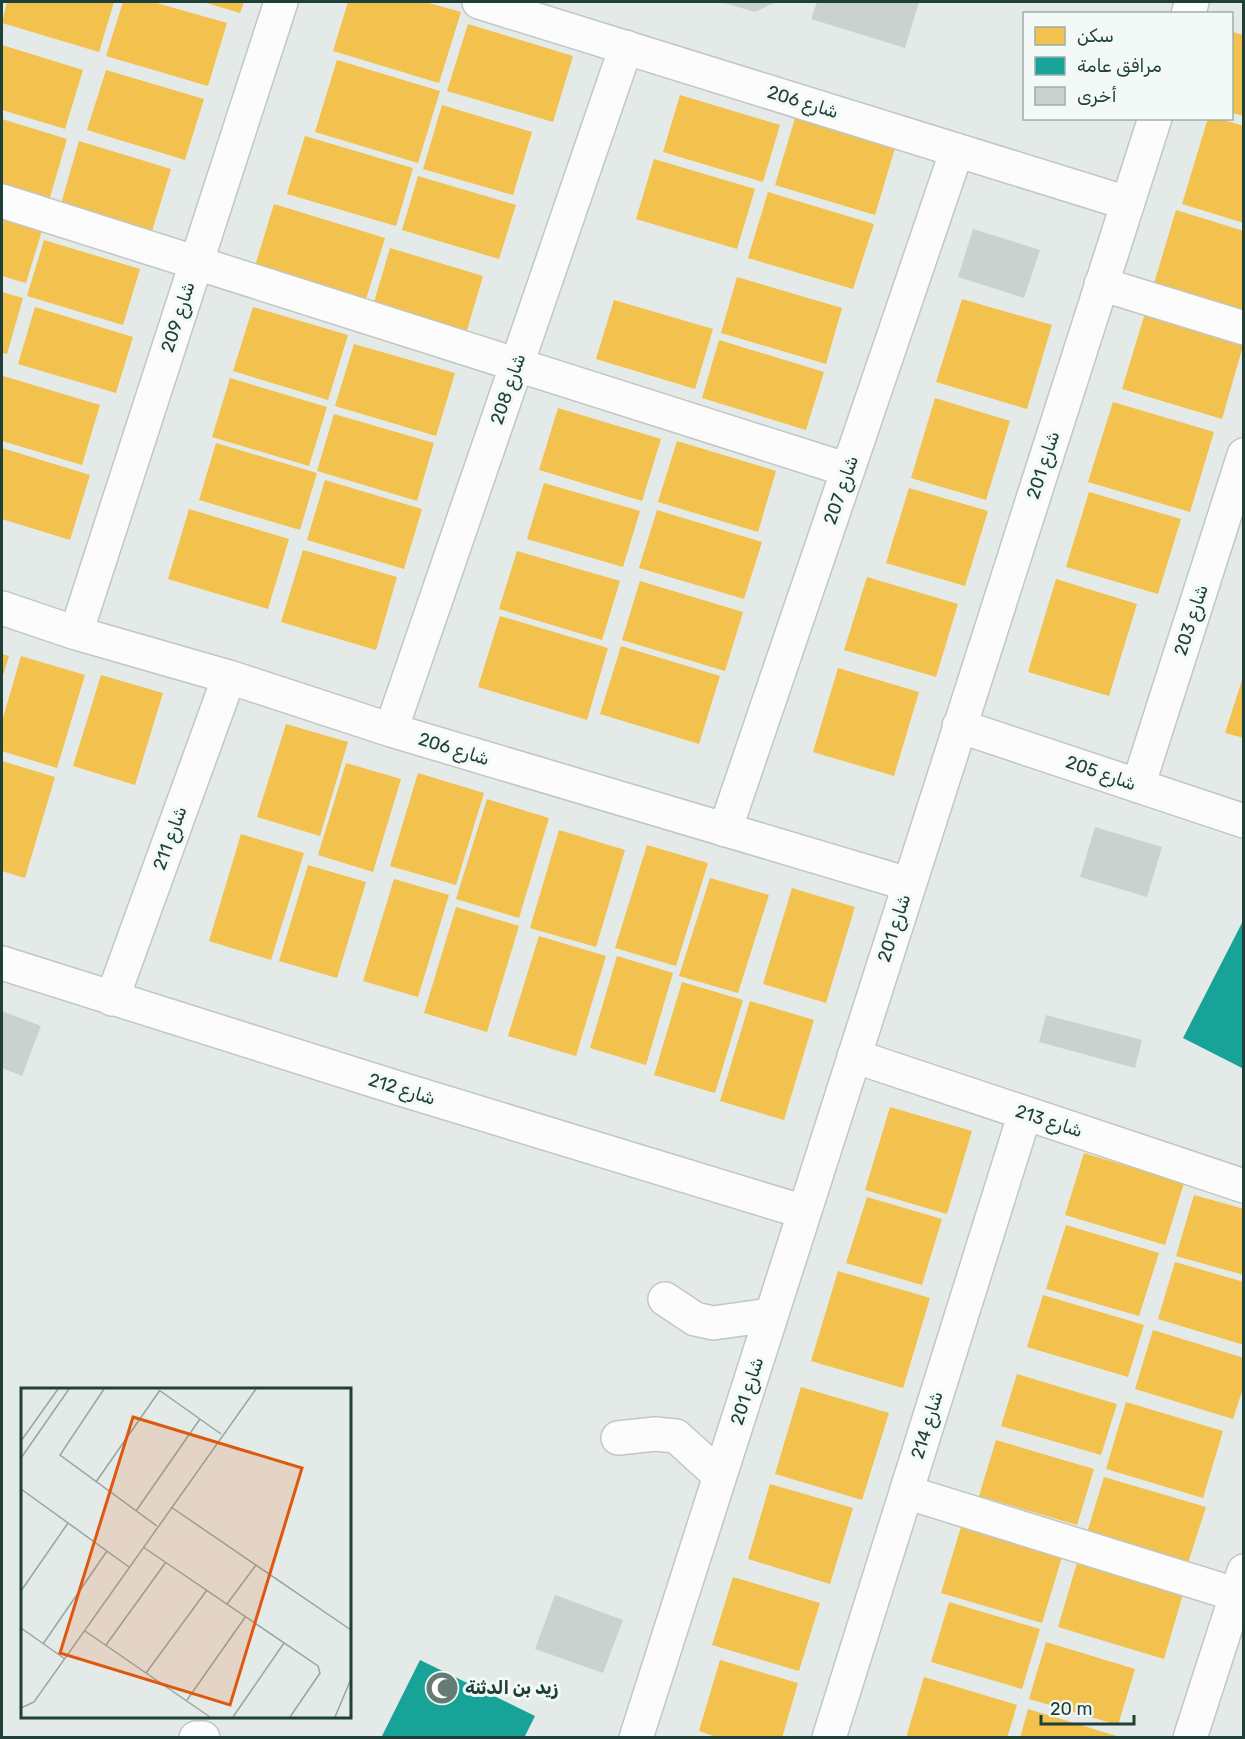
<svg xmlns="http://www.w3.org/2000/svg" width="1245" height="1739" viewBox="0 0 1245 1739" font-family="Rubik,'Noto Sans Arabic',sans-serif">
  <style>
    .homes { fill: #f2c14e }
    .public { fill: #17a398 }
    .building { fill: #cad1cf }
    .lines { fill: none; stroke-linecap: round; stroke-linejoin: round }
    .minor-casing { stroke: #c1c7c5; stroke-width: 36 }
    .minor { stroke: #fbfcfb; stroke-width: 33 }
    .labels { text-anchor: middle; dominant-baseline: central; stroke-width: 6; stroke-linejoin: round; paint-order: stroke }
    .street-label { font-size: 18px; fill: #1f4038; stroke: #f2f9f6 }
    .poi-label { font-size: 18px; font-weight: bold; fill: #1f4038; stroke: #f2f9f6; text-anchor: start }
    .inset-road { fill: none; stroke: #95a6a1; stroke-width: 1.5 }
    .view { fill: #de580e; fill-opacity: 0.15; stroke: #de580e; stroke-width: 3 }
    .inset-edge { fill: none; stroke: #1f4038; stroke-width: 3 }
  </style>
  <rect width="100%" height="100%" fill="#e4eae7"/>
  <!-- homes -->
  <path class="homes" d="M7 2H114L99 52 2 23Z
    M123 2H153L227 23 208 86 106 56Z
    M203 2H244L240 13Z
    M348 2H425L461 12 439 83 333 51Z
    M468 24 573 56 553 122 447 91Z
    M1232 32 1244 35V116L1232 113Z
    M2 45 83 70 65 129 2 110Z
    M337 60 440 91 418 163 315 132Z
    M106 70 204 99 185 160 87 130Z
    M680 95 780 125 763 182 663 152Z
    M442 105 532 132 513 195 423 169Z
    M795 118 895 148 875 215 775 185Z
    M1208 118H1217L1244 126V223L1182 204Z
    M2 119 67 139 48 204 2 191Z
    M305 136 413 168 396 226 287 194Z
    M79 141 171 169 152 231 61 204Z
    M654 159 755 189 737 249 636 219Z
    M418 176 516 205 499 259 402 230Z
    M768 192 874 224 853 289 748 258Z
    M274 204 385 238 363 309 252 276Z
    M1176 210 1244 231V308L1242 314 1153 287Z
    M2 211 44 224 26 283 2 276Z
    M44 240 140 269 123 325 27 296Z
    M390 248 483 276 465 337 372 309Z
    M737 277 842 308 826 364 721 333Z
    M2 292 23 298 7 354 2 353Z
    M962 299 1052 325 1027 409 936 382Z
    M614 300 713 329 695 389 596 359Z
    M35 307 133 337 116 393 18 364Z
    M253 307 348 335 328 400 233 371Z
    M1145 313 1244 342 1222 419 1122 389Z
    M719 340 824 372 806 430 702 398Z
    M354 344 455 373 436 436 335 406Z
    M3 376 100 405 82 465 2 441Z
    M230 378 327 407 309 466 212 437Z
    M935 398 1010 421 986 500 911 478Z
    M1113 402 1214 432 1190 512 1088 482Z
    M558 408 661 439 642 501 539 470Z
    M334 414 434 443 417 501 317 471Z
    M677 441 776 471 758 532 658 502Z
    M216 443 317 473 300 530 199 500Z
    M2 448 90 475 70 540 2 519Z
    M325 480 422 509 404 569 307 540Z
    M544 483 640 511 623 567 527 539Z
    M909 488 988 511 965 586 886 563Z
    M1089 492 1181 519 1158 594 1066 567Z
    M189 509 289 539 268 609 168 579Z
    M657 510 762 542 744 599 639 568Z
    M303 550 397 577 376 650 281 622Z
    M517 551 620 581 602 640 499 609Z
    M867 577 958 604 936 677 844 650Z
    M1056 579 1137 604 1109 696 1028 672Z
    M640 581 743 612 725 671 622 640Z
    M500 616 608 648 587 720 478 687Z
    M621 646 720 676 699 744 600 714Z
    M2 654 9 656 2 679Z
    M21 656 85 675 57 768 2 751V721Z
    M838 668 919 692 894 776 813 752Z
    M1244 674V738L1225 733Z
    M101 675 163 693 135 785 73 766Z
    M286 724 348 742 320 836 257 817Z
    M2 761 55 777 25 878 2 871Z
    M346 763 401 779 373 872 318 855Z
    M418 773 484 793 456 885 390 866Z
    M487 799 549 818 519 918 456 899Z
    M559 830 625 850 596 947 530 928Z
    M241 834 304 853 271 960 209 941Z
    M647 845 708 863 676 966 615 948Z
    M308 865 366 882 337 978 279 961Z
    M710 878 769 895 738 993 679 976Z
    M394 879 449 895 418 997 363 981Z
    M792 888 855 907 826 1003 763 984Z
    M456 907 519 926 487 1032 424 1013Z
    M539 936 606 956 576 1056 508 1036Z
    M617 956 673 973 646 1065 590 1048Z
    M682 982 743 1000 715 1093 654 1075Z
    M750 1001 814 1020 784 1120 720 1101Z
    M890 1107 972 1131 947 1214 865 1190Z
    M1084 1153 1184 1183 1165 1245 1065 1215Z
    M1194 1195 1244 1209V1275L1176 1256Z
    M867 1197 942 1219 922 1285 846 1263Z
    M1066 1225 1159 1253 1139 1316 1046 1289Z
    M1175 1262 1244 1282V1345L1158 1319Z
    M838 1271 930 1298 903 1388 811 1361Z
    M1043 1295 1144 1325 1128 1377 1027 1347Z
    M1153 1330 1244 1358V1385L1233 1419 1135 1389Z
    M1017 1374 1117 1404 1101 1455 1001 1426Z
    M801 1387 889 1413 862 1500 775 1474Z
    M1126 1402 1223 1431 1203 1498 1106 1469Z
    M996 1440 1094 1469 1077 1525 979 1496Z
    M1104 1477 1206 1507 1188 1563 1087 1533Z
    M770 1484 853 1508 830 1584 748 1559Z
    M961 1527 1062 1557 1042 1623 941 1593Z
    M1077 1563 1183 1594 1164 1659 1058 1627Z
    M733 1577 820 1603 799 1671 712 1645Z
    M949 1602 1040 1629 1022 1689 931 1662Z
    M1046 1642 1135 1669 1118 1725 1029 1699Z
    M720 1660 798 1683 782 1738H719L699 1731Z
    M924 1677 1017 1705 1007 1738H906Z
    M1028 1709 1120 1737V1738H1020Z"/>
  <!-- public -->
  <path class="public" d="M1244 919V1069L1183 1038Z
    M420 1660 535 1716 524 1738H381Z"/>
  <!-- building -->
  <path class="building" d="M721 2H776L755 12Z
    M817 2H919L905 48 811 19Z
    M973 229 1040 250 1024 298 958 277Z
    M1095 827 1162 847 1147 897 1080 877Z
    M2 1011 41 1026 22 1076 2 1068Z
    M1046 1015 1142 1040 1135 1068 1039 1042Z
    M555 1595 623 1620 603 1673 535 1649Z"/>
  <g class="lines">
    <defs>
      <path id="minor" d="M479 2 1127 203
        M1188 14 1192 2
        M2 201 848 470
        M1101 284 1244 328
        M2 608 76 633 229 677 391 730 908 884
        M76 633 281 2
        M959 726 1244 821
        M391 730 626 47
        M1138 786 1244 455
        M725 830 957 150
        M2 963 401 1089 804 1212
        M112 999 229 677
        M854 1056 1244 1186
        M665 1299 695 1319 713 1323 771 1315
        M618 1438 655 1434 676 1436 720 1476
        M906 1492 1244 1597
        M196 1738H203
        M636 1738 1155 118
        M829 1738 1025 1113
        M1190 1738 1244 1571"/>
    </defs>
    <!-- minor casing -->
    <use href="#minor" class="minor-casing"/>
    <!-- minor -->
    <use href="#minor" class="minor"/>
  </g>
  <!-- icons -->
  <defs>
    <symbol id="mosque-disc" viewBox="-11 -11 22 22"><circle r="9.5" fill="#647c75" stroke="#f2f9f6"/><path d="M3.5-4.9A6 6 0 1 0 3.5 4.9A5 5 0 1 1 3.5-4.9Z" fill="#fff"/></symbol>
  </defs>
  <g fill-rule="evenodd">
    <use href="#mosque-disc" x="423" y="1669" width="38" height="38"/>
  </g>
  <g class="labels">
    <!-- street labels -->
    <g class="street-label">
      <text transform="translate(803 102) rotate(17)">شارع 206</text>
      <text transform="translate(178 317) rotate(-72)">شارع 209</text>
      <text transform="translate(508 389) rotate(-71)">شارع 208</text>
      <text transform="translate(1043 465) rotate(-72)">شارع 201</text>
      <text transform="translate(841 490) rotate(-71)">شارع 207</text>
      <text transform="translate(1191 620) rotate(-72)">شارع 203</text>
      <text transform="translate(454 749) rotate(17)">شارع 206</text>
      <text transform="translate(1101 773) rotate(19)">شارع 205</text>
      <text transform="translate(170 838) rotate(-70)">شارع 211</text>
      <text transform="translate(894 928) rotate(-72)">شارع 201</text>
      <text transform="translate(402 1089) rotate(17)">شارع 212</text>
      <text transform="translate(1049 1121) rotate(18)">شارع 213</text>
      <text transform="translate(747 1391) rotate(-72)">شارع 201</text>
      <text transform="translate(927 1425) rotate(-73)">شارع 214</text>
    </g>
    <!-- poi labels -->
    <g class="poi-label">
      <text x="465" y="1688">زيد بن الدثنة</text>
    </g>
  </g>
  <!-- overview -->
  <g transform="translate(21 1388)">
    <rect width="330" height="330" fill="#e4eae7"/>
    <path class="inset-road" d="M83 1 39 67 136 138M138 2 200 46M0 53 37 1M0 70 48 1M75 94 139 2M0 101 108 179M150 119 330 242M115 123 179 31M122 159 297 278 299 285 269 329M0 203 47 135M206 216 235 177M0 240 44 271M64 243 189 329M22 256 86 163M85 257 145 174M125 285 186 202M166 312 225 228M0 320 13 314 235 1M212 329 263 255M314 329 330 291"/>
    <path class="view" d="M112 29 281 80 209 317 39 265Z"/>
    <rect width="330" height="330" class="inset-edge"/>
  </g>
  <!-- border -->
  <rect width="1245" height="1739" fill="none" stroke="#1f4038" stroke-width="6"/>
  <!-- legend -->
  <rect x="1023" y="12" width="210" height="108" fill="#f2f9f6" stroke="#9eafaa" stroke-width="1.5"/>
  <rect x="1035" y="27" width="30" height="18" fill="#f2c14e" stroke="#9eafaa" stroke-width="1.5"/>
  <text x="1077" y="42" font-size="18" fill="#1f4038">سكن</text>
  <rect x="1035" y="57" width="30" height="18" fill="#17a398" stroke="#9eafaa" stroke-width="1.5"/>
  <text x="1077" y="72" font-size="18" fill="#1f4038">مرافق عامة</text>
  <rect x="1035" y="87" width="30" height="18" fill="#cad1cf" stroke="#9eafaa" stroke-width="1.5"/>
  <text x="1077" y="102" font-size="18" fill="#1f4038">أخرى</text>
  <!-- scale -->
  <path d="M1041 1715v9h93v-9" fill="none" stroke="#1f4038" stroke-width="3"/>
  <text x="1050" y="1715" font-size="18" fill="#1f4038" stroke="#f2f9f6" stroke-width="4.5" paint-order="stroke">20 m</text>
</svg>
